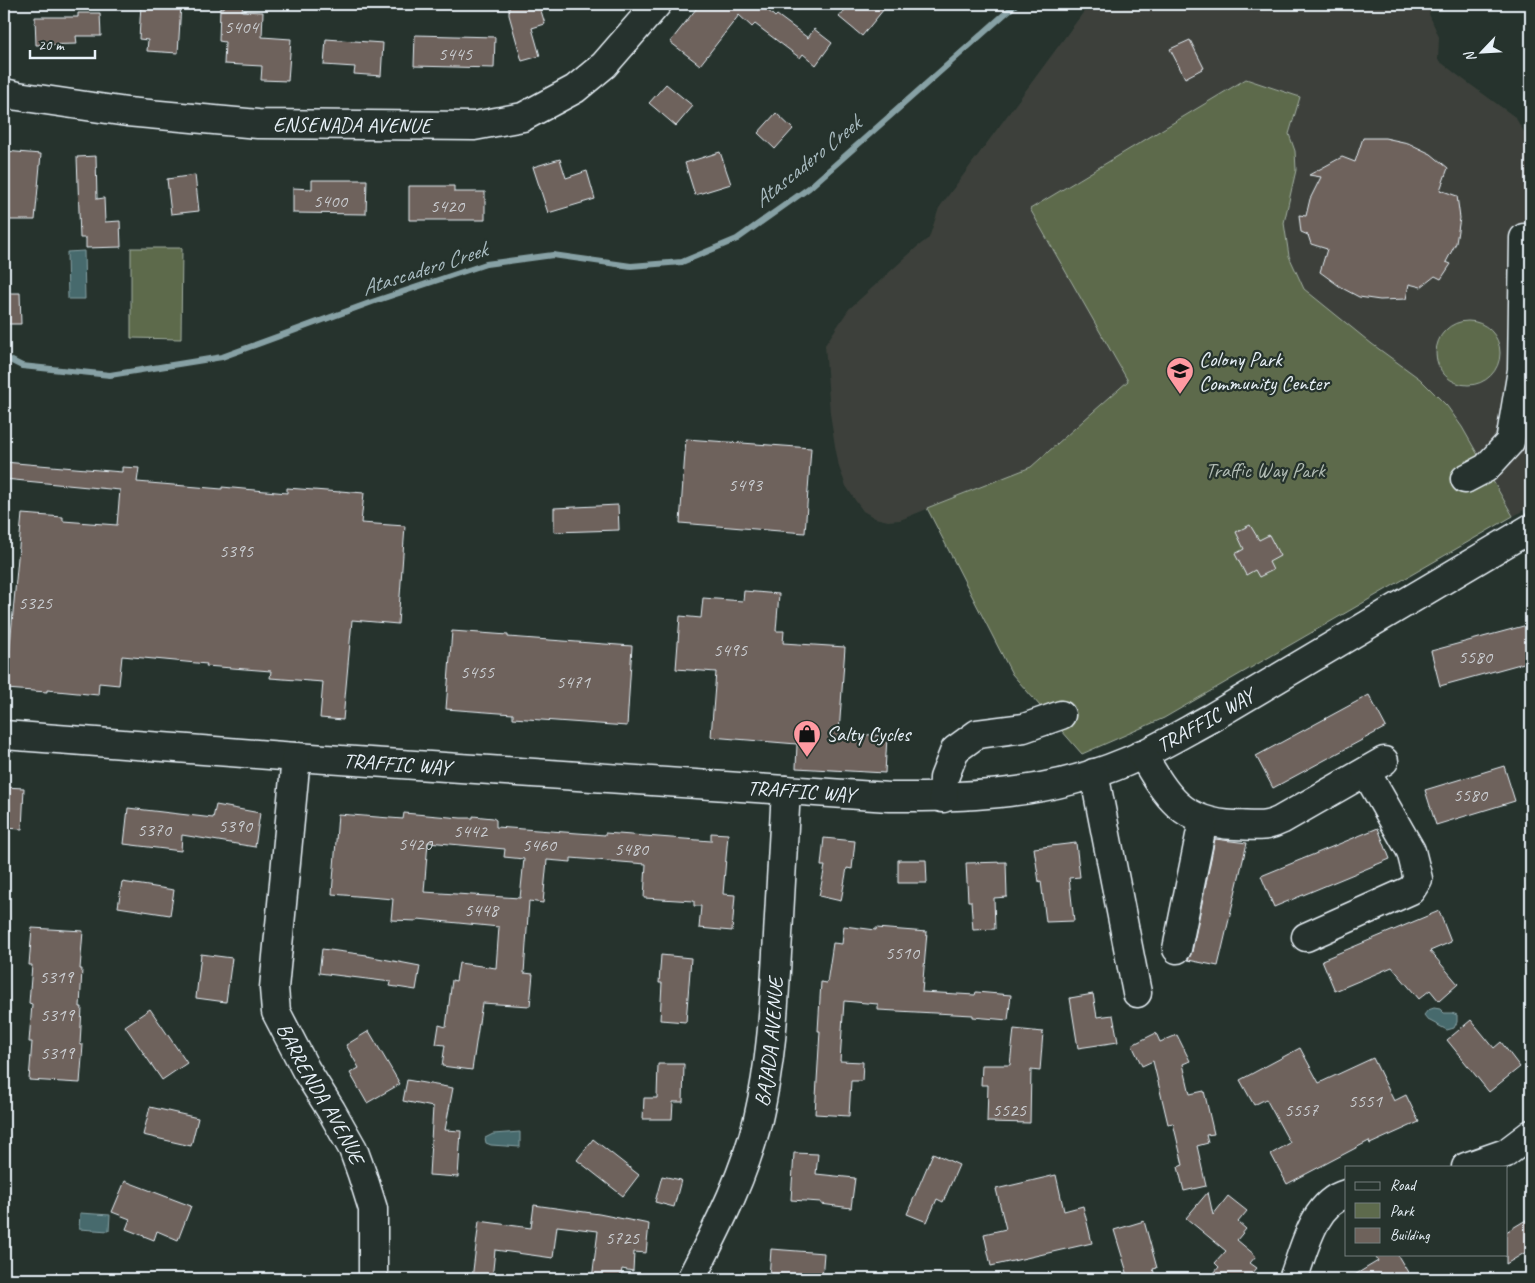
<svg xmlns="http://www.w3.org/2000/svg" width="1535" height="1283" viewBox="0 0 1535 1283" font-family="Caveat,sans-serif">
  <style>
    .built { fill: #3c413b }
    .green { fill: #5d6a4c; stroke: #a2aea2 }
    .water { fill: #476b6d; stroke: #87a1a5 }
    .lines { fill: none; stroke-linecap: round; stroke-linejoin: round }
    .stream { stroke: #87a1a5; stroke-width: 6 }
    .building { fill: #6e625b; stroke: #e8f1f8; fill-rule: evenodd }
    .minor-casing { stroke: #e8f1f8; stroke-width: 31 }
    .minor { stroke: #26332d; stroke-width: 28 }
    .labels { text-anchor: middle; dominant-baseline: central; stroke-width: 4.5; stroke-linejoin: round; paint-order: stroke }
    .number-label { font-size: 19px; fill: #cacdd1 }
    .street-label { font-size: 21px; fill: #e8f1f8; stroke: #26332d }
    .poi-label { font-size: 21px; fill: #e8f1f8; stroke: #26332d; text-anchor: start }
    .park-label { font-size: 21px; fill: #b0bbb3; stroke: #26332d }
    .water-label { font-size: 22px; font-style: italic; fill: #a8bbc0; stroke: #26332d }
  </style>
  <rect width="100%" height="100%" fill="#26332d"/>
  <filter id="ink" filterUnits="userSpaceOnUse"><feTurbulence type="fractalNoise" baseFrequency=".02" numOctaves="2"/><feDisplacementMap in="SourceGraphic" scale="10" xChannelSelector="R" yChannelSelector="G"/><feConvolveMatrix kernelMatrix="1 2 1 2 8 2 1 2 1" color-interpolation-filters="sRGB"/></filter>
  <g filter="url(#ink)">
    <!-- built -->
    <path class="built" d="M1128 4H1432L1429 14 1439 37 1438 60 1460 77 1515 117 1531 143V506L1164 718 1082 754 1012 674 927 509 900 520 888 521 875 518 863 511 855 500 846 486 839 467 835 446 830 413 825 345 849 309 917 247 929 238 939 208 1088 6 1122 8Z"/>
    <!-- green -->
    <path class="green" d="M1246 79 1300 97 1289 134 1295 151 1296 170 1284 223 1289 256 1304 289 1372 344 1420 379 1447 406 1462 427 1513 516 1164 718 1082 754 1012 674 927 508 1031 467 1128 381 1030 209Z
      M131 248H182L181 339 131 338Z
      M1436 353a32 32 0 1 1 64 0a32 32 0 1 1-64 0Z"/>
    <!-- water -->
    <path class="water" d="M84 251 85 299H68L67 252Z
      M1434 1008 1440 1009 1444 1013H1452L1457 1015V1022L1454 1028 1447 1030 1428 1020 1424 1015 1428 1010Z
      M520 1132V1147L491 1145 486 1143 485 1138 493 1134Z
      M80 1213 110 1215 109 1231 79 1229Z"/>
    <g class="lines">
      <!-- stream -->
      <path class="stream" d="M4 357 22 366 110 375 222 357 372 302 486 264 553 255 631 266 682 262 737 239 809 188 1016 4"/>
    </g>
    <!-- building -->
    <path class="building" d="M141 4H181L178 53 147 51 148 40 139 39Z
      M224 4H243L242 11 263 12 262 37 291 39 288 81 261 80 262 66 224 64 225 42 219 41 220 8H224Z
      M509 4H539L545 24 532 28 540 56 522 61 509 15Z
      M700 4H761L775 17 777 15 808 38 814 29 832 43 816 65 803 54 800 58 755 24 752 27 739 15 700 65 670 42Z
      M850 4H888L862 36 839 17Z
      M78 13H100L101 36H76L77 44 36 45 35 17H78Z
      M415 35 495 37 494 68 414 66Z
      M326 39 383 43 381 76 354 74 355 67 324 65Z
      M1190 40 1204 68 1185 78 1170 49Z
      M666 84 693 106 676 126 649 103Z
      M776 113 793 129 775 149 758 133Z
      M1363 138H1385L1408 143 1431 154 1448 168 1440 190 1457 196 1460 218 1456 243 1446 262 1451 264 1441 279 1435 276 1421 287 1409 284 1406 299 1380 300 1359 297 1342 288 1320 272 1327 249 1311 244 1308 235 1301 232 1299 215 1306 216 1310 199 1321 177 1309 175 1342 157 1355 162Z
      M4 151 41 154 35 220H4Z
      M720 152 731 184 695 195 685 163Z
      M96 156 97 199 104 198 105 222 120 221 121 247 86 248V238H80L77 157Z
      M560 159 566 178 587 171 595 199 548 213 533 167Z
      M195 175 199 211 171 214 167 179Z
      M312 180H367L366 214 293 213V188L312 189Z
      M409 186H454V192H485V220H409Z
      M4 293H20L21 324H4Z
      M686 439 811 448 805 533 680 523Z
      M4 462 122 472V467L139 468 137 482 222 489V487L287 493V488L340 492V491L364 493 361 523 405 526 398 624 352 620 343 720 320 718 323 682 270 678 271 671 206 666 207 664 122 656 119 685 99 683 98 695 47 690V692L6 689 22 514 63 517V521L117 525 120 490 4 479Z
      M618 505 619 530 554 532V508Z
      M1250 525 1259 540 1269 535 1280 556 1269 562 1273 570 1259 577 1255 570 1246 575 1235 554 1244 549 1236 532Z
      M744 591 779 594 776 631H784L783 643 845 647 839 733 887 736 885 773 796 768 797 744 711 737 716 672 676 669 680 616 701 618 703 598 743 601Z
      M1531 624V661L1440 686 1431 651Z
      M452 631 508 635V637L632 646 627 726 513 718V714L446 709Z
      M1369 695 1386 727 1273 788 1256 756Z
      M1504 766 1515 801 1436 825 1425 790Z
      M4 787 24 788 22 829 4 828Z
      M216 805 260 813 255 847 182 835 181 851 124 844 128 808 213 818Z
      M404 813 461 818H473V816L493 818 496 820V827L605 835V833L711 841V833L728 834 723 894 735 895 732 931 699 928 701 906H694V901L644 898 646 864 571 858V862L547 860 543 903 529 901 524 973 533 974 530 1006 482 1003 472 1070 442 1066 445 1045 436 1044 439 1025 446 1027 452 980 456 981 459 963 496 968 499 927 418 919V921L391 920 393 899 332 894 338 814 403 819ZM428 842 505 849 504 857 524 859 520 898 424 892Z
      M1378 828 1390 859 1274 907 1261 876Z
      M824 838 855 841 852 869 847 868 841 901 819 896 825 866H821Z
      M1215 839 1247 843 1218 966 1188 960 1192 952Z
      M1076 843 1080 877 1069 878 1074 921 1046 922 1041 881 1039 882 1034 848Z
      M898 860H926L927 883H898Z
      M1006 862 1007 897 994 898 995 929 973 930 971 901H968L966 863Z
      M122 882 174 890 170 915 118 907Z
      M1439 911 1451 942 1430 951 1458 984 1439 1001 1430 990 1419 999 1392 967 1335 991 1322 960Z
      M844 926 876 930V928L927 932 922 992 975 995 976 992 1011 995 1008 1020 973 1017V1015L878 1010V1004L844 1001 840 1061 863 1062 862 1081H851L849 1116 815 1114 820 1031H818L821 982 827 983 833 943 842 944Z
      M32 928 83 931 80 969H82L80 1007H82L80 1045H83L80 1083 29 1080 32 1042H29L32 1004 29 1003 32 965H29Z
      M322 949 367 955V956L420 966 416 990 390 986 391 982 319 973Z
      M201 954 232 958 226 1002 196 998Z
      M661 955 691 958 686 1022 660 1020 662 983H659Z
      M1093 994 1097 1017 1113 1015 1118 1042 1078 1048 1070 998Z
      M150 1009 187 1063 162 1080 125 1026Z
      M1471 1020 1494 1048 1501 1042 1520 1067 1489 1092 1447 1040Z
      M1014 1029 1043 1032 1040 1071 1031 1070 1030 1123 987 1122 988 1085H981L982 1065H1010Z
      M369 1031 400 1084 367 1103 350 1073 359 1068 346 1045Z
      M1156 1033 1160 1042 1177 1035 1190 1061 1183 1064 1190 1094 1204 1091 1214 1134 1206 1135 1208 1143 1197 1146 1206 1186 1184 1191 1178 1167 1183 1165 1173 1123 1168 1124 1153 1061 1142 1066 1132 1045Z
      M1300 1048 1319 1083 1373 1058 1394 1101 1406 1095 1419 1122 1370 1144 1369 1141 1287 1184 1271 1154 1290 1143 1266 1099 1254 1105 1240 1080Z
      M658 1064H684L683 1102H673L672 1119H643L644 1098H657Z
      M407 1080 453 1088 445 1130 461 1131 458 1177 429 1175 433 1107 403 1101Z
      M150 1107 198 1118 191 1146 143 1135Z
      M593 1139 639 1175 623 1196 577 1160Z
      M794 1153 818 1154 816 1174 855 1178 851 1208 821 1204V1202L791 1200Z
      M933 1153 959 1165 943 1202 937 1199 927 1222 907 1214Z
      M1056 1175 1064 1211 1083 1206 1092 1243 991 1266 984 1234 1006 1229 996 1189Z
      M662 1176 681 1180 674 1207 655 1202Z
      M125 1181 191 1206 178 1240 157 1231 154 1240 126 1229 130 1219 112 1212Z
      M1208 1192 1213 1215 1228 1196 1247 1211 1238 1222 1246 1229 1237 1240 1256 1256 1250 1263 1257 1268 1248 1279H1209L1219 1267 1215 1263 1226 1251 1186 1218Z
      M534 1205 599 1214 649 1224 646 1253 634 1252 633 1271 622 1269 620 1279H592L598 1231 557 1226 553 1258 495 1250 492 1279H472L479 1221 531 1228Z
      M1531 1217V1249L1506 1264V1232Z
      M1144 1221 1157 1268 1153 1269 1156 1279H1129L1114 1230Z
      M771 1249 824 1253 822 1279H769Z
      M1374 1254H1397L1412 1279H1348L1378 1261Z"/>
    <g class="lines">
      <defs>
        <g id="minor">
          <path id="s1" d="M4 93 18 96 127 112 258 124 474 126 523 117 575 89 604 65 657 4"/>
          <path d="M1465 479 1486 468 1510 442 1522 370 1524 238"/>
          <path id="s2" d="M4 735 296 757 889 797C970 798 1051 794 1126 762 1155 750 1183 733 1211 718L1531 528"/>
          <path d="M1142 754C1167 797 1182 823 1235 825 1245 825 1257 827 1267 825 1272 824 1277 822 1281 820L1384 761"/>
          <path id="s3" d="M296 757 274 988 276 1012 306 1070 331 1110 353 1149 362 1174 373 1209V1279"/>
          <path d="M1094 773 1137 993"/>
          <path d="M943 798 944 778 955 750 977 734 1024 728 1061 715"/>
          <path d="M1306 937 1411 890 1418 879 1411 851 1366 772"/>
          <path d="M1177 949 1203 821"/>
          <path d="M1466 1167 1506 1153 1531 1134"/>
          <path id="s4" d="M691 1279C718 1226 744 1177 758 1119 771 1064 774 1009 777 953 780 899 783 845 786 790"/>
          <path d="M1293 1279C1304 1251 1313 1203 1346 1194"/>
        </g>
      </defs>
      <!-- minor casing -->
      <use href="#minor" class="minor-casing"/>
      <!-- minor -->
      <use href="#minor" class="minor"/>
    </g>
  </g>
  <!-- icons -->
  <defs>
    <symbol id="school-pin" viewBox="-11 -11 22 30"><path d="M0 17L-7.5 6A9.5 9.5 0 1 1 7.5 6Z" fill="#ff9aa2" stroke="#26332d"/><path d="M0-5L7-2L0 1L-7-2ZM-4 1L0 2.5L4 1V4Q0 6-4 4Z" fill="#111"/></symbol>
    <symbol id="shop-pin" viewBox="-11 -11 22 30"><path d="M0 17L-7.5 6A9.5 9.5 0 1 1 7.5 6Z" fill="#ff9aa2" stroke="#26332d"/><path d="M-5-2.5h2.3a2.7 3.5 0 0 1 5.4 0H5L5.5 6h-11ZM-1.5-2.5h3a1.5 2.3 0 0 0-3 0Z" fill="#111"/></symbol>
  </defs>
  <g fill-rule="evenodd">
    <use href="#school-pin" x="1164" y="355" width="32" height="43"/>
    <use href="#shop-pin" x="791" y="718" width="32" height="43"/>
  </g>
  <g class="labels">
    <!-- number labels -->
    <g class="number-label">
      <text x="241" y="27">5404</text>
      <text x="455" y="54">5445</text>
      <text x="330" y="201">5400</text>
      <text x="447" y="206">5420</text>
      <text x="745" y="485">5493</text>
      <text x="236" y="551">5395</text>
      <text x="35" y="603">5325</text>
      <text x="730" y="650">5495</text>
      <text x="1475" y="657">5580</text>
      <text x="477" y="672">5455</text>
      <text x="573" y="682">5471</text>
      <text x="1470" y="795">5580</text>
      <text x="235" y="826">5390</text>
      <text x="154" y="830">5370</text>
      <text x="470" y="831">5442</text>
      <text x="415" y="844">5420</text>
      <text x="539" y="845">5460</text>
      <text x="631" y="849">5480</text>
      <text x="481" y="910">5448</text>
      <text x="902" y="953">5510</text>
      <text x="56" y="977">5319</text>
      <text x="57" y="1015">5319</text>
      <text x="57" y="1053">5319</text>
      <text x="1365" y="1101">5551</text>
      <text x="1009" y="1110">5525</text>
      <text x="1301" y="1110">5557</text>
      <text x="622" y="1238">5725</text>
    </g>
    <!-- street labels -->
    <g class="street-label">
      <text stroke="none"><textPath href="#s1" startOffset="350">ENSENADA AVENUE</textPath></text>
      <text stroke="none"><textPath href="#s2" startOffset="1218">TRAFFIC WAY</textPath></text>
      <text stroke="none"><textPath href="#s2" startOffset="394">TRAFFIC WAY</textPath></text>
      <text stroke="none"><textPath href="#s2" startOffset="799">TRAFFIC WAY</textPath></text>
      <text stroke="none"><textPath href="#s4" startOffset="252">BAJADA AVENUE</textPath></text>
      <text stroke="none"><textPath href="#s3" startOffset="349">BARRENDA AVENUE</textPath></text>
    </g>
    <!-- poi labels -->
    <g class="poi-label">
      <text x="1199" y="359">Colony Park<tspan x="1199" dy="24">Community Center</tspan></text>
      <text x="826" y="734">Salty Cycles</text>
    </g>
    <!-- park labels -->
    <g class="park-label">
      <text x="1265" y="470">Traffic Way Park</text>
    </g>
    <!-- water labels -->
    <g class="water-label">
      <text transform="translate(807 162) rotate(-39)">Atascadero Creek</text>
      <text transform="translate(424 269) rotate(-18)">Atascadero Creek</text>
    </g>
  </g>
  <!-- margin -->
  <rect width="1535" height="1283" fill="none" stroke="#26332d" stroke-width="20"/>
  <rect x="10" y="10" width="1515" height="1263" fill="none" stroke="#e8f1f8" stroke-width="2" filter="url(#ink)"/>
  <!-- legend -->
  <rect x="1345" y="1166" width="162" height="90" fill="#26332d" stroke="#747f7e"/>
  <rect x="1355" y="1182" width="25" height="8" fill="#26332d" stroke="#747f7e"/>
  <text x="1390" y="1190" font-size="15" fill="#e8f1f8">Road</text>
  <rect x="1355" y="1203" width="25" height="15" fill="#5d6a4c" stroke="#747f7e"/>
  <text x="1390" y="1216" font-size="15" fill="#e8f1f8">Park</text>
  <rect x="1355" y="1228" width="25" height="15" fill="#6e625b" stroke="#747f7e"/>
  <text x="1390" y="1240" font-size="15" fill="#e8f1f8">Building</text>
  <!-- north arrow -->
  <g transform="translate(1482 52) rotate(245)" stroke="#26332d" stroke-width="4" paint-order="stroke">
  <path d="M0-4L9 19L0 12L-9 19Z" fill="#e8f1f8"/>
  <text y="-8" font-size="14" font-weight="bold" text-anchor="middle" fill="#e8f1f8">N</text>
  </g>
  <!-- scale -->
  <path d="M30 50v8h65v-8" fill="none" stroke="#e8f1f8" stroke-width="2.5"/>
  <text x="38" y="50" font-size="15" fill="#e8f1f8" stroke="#26332d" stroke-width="4" paint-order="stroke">20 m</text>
</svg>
